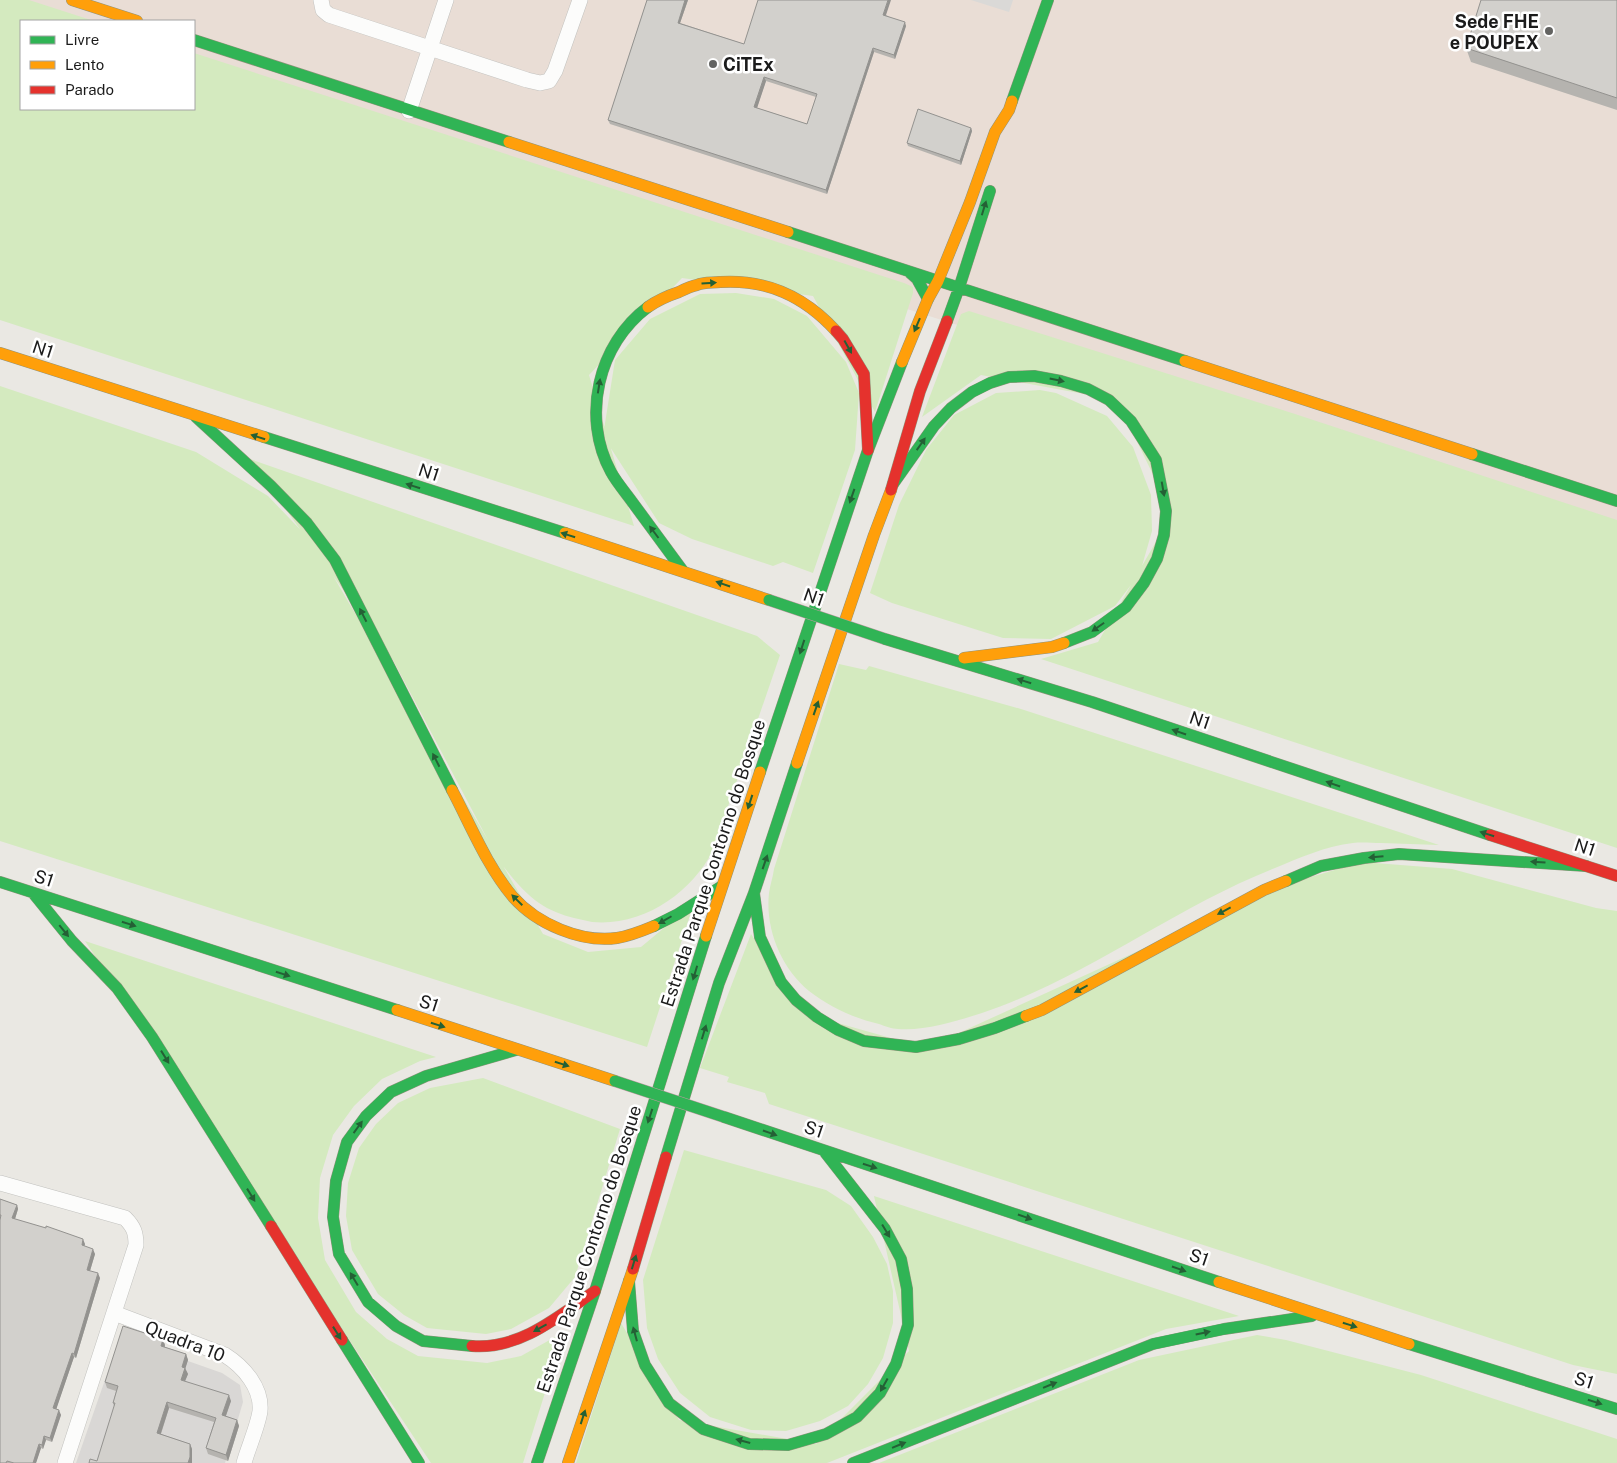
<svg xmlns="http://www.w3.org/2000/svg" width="1617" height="1463" viewBox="0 0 1617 1463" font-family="'Public Sans',sans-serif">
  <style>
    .residential { fill: #d9d7d5 }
    .military { fill: #e9ddd5 }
    .grass { fill: #d4eabf }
    .parking { fill: #dad9d7 }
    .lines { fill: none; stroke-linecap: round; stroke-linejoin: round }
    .street-casing { stroke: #c2c2bf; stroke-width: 16 }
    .fast-casing { stroke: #91937b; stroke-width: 12 }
    .slow-casing { stroke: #91937b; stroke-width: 12 }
    .jam-casing { stroke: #91937b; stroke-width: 12 }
    .street { stroke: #fcfcfb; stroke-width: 15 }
    .fast { stroke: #30b455; stroke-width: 11 }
    .slow { stroke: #ff9f0a; stroke-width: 11 }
    .jam { stroke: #e5322d; stroke-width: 11 }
    .fast-bridge-casing { stroke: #c09aa3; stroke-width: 12; stroke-linecap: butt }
    .fast-bridge { stroke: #30b455; stroke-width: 11 }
    .wall { fill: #b5b3af; fill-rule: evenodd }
    .shaded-wall { fill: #93928f }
    .building { fill: #d2d0cc; stroke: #93928f; fill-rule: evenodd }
    .oneway { fill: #246035 }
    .poi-dot { fill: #636361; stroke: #fff; stroke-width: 2 }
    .labels { text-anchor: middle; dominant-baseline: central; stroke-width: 5; stroke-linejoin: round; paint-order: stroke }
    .poi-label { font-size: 18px; font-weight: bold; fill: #1b1b1b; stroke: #fff; text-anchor: end }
    .street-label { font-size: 18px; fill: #1b1b1b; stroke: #fff }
  </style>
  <rect width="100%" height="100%" fill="#eae8e3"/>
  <!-- residential -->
  <path class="residential" d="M120 1337 222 1373 240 1385 243 1402 225 1463H76Z"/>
  <!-- military -->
  <path class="military" d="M0 0H1617V538L1543 511 510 183 194 73V21H45Z"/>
  <!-- grass -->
  <path class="grass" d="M0 0H29L94 21H21V109H194V53L904 283 913 287V293L875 412 813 296 682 278 589 375 634 526 0 320Z
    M736 293 774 299 807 316 846 362 859 393 855 450 813 573 783 562 773 566 692 539 659 523 603 436 615 360 650 319 700 294Z
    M969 311 1295 414 1617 520V848L1041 659 1098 642 1172 514 1117 400 981 375 922 417 961 314Z
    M0 386 196 452 268 496 315 545 543 934 588 952 641 947 694 903 647 1047 0 841Z
    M1040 390 1056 393 1107 416 1133 447 1151 495 1152 531 1140 573 1115 606 1051 639 1003 638 892 603 870 593 899 505 926 450 954 415 996 393Z
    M250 459 757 636 780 655 713 850C692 893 642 927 592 922 586 921 580 919 574 918 562 915 549 910 539 903 523 892 511 876 499 861L393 660Z
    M839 664 866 670 869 666 1021 709 1439 845C1419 844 1401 844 1381 843 1372 843 1362 842 1353 843 1326 846 1299 858 1275 868 1173 908 1086 978 982 1013 956 1021 927 1031 898 1029 892 1029 885 1026 879 1024 853 1018 830 1007 809 991 781 968 765 929 769 893 770 885 773 877 774 869Z
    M1362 862 1452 869 1596 908 1617 911V1374L1573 1365 769 1104 765 1093 727 1082 729 1077 700 1068 751 934 806 1014 926 1048 1280 886Z
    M85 941 436 1057 420 1061 382 1079 354 1106 333 1135 320 1178 318 1218 325 1260 356 1312 387 1339 418 1356 487 1363 521 1356 564 1332 523 1463H431Z
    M483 1078 620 1129 575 1277 549 1308 511 1329 486 1334 427 1328 404 1315 378 1294 352 1250 346 1216 348 1183 359 1148 376 1124 398 1103 430 1088Z
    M684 1150 826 1190 851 1206 873 1237 887 1264 893 1291V1323L883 1358 868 1384 848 1406 820 1421 786 1431 751 1430 710 1417 680 1393 658 1359 647 1328 643 1280Z
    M874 1196 1239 1316 1166 1329 827 1463H576L621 1323 679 1420 816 1444 909 1351Z
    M1257 1335 1286 1340 1421 1375 1617 1439V1463H879L1139 1360Z"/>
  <!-- parking -->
  <path class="parking" d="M971 0H1013L1009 12Z"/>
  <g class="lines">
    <defs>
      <path id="street" d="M321 0 323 10 329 15 527 80 540 83 549 81 555 71 580 0
        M409 111 446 0
        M0 1183 125 1218C134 1227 136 1233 136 1245L65 1463
        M114 1313 225 1355C244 1367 262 1388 260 1411 258 1426 248 1448 244 1463"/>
      <path id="fast" d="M194 40 509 142
        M1012 101 1048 0
        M788 232 1185 361
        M908 271 917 279 928 299
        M648 307C598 344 581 417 611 472 617 483 626 493 633 503 650 526 666 548 683 571
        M947 321 959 288 990 191
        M196 417 271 486 307 523 335 560 452 790
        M264 437 565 533
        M1472 454 1617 501
        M893 484 934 426 951 408 972 392 990 383 1009 377 1034 376 1061 381 1088 389 1109 400 1131 421 1156 460 1166 511 1164 535 1157 559 1144 583 1126 607 1092 632 1064 643
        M885 639 1092 702 1490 835
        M760 772 868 450 902 362
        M1286 881 1321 866 1364 858 1399 854 1586 866
        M0 882 397 1010
        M33 893 72 941 117 988 152 1037 271 1226
        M754 893 760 937 781 982 796 1000 817 1017 838 1030 864 1041 916 1047 959 1039 995 1028 1026 1016
        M654 926 678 914 722 886
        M724 1117 1219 1282
        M666 1157 719 983 754 893 797 763
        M629 1281 633 1331 645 1365 669 1403 703 1429 749 1444 788 1445 826 1434 857 1417 880 1393 896 1364 908 1325 907 1289 901 1259 885 1229 824 1151
        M342 1340 419 1463
        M1409 1344 1617 1409
        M472 1346 423 1341 396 1326 368 1302 339 1254 333 1217 336 1181 347 1142 366 1116 391 1092 426 1076 516 1050
        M537 1463 595 1291 706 936
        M853 1463 1153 1344 1224 1329 1312 1316"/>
      <path id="slow" d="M72 0 137 21
        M509 142 788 232
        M648 307C658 300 667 296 679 292 685 289 691 286 697 285 704 282 712 283 720 282 767 279 804 296 836 331
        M0 353 264 437
        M1185 361 1472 454
        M902 362 928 299 938 281 970 202 995 132 1009 110 1012 101
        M565 533 769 600
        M964 658 1052 647 1064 643
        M797 763 874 535 891 490
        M452 790C471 826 487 866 513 897 537 924 581 943 617 938 630 936 642 931 654 926
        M706 936 760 772
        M397 1010 615 1081
        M1026 1016 1042 1010 1264 890 1286 881
        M1219 1282 1409 1344
        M568 1463 633 1269"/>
      <path id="jam" d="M836 331 843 339 864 374 868 450
        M891 490 920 391 947 321
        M1490 835 1617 876
        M271 1226 342 1340
        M633 1269 666 1157
        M472 1346C519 1350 558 1317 595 1291"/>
    </defs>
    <!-- street casing -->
    <use href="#street" class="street-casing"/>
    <!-- fast casing -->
    <use href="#fast" class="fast-casing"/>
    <!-- slow casing -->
    <use href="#slow" class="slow-casing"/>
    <!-- jam casing -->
    <use href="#jam" class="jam-casing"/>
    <!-- street -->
    <use href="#street" class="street"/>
    <!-- fast -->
    <use href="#fast" class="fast"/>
    <!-- slow -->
    <use href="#slow" class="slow"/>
    <!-- jam -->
    <use href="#jam" class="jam"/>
    <defs>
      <path id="fast-bridge" d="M769 600 885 639
        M615 1081 724 1117"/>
    </defs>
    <!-- fast-bridge casing -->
    <use href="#fast-bridge" class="fast-bridge-casing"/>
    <!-- fast-bridge -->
    <use href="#fast-bridge" class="fast-bridge"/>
  </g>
  <!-- wall -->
  <path class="wall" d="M647 0H688L680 23 744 44 886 15 906 26 895 59 874 52 827 194 610 124 608 120ZM766 81 816 97 807 124 757 108Z
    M1617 0V110L1471 62 1466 48Z
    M971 128 972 131 961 165 908 146 907 143Z
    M0 1199 17 1205 18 1209 15 1219 85 1244 84 1246 95 1254 90 1271 100 1278 76 1358 74 1357 56 1409 61 1415 52 1442 46 1440 43 1449 41 1448 36 1463H0Z
    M165 1345V1347L186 1354 188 1360 185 1368 188 1374 185 1381 231 1401 226 1416 237 1420 239 1426 228 1461 208 1454 206 1448 214 1422 169 1408 161 1434 190 1444 192 1449V1463L114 1406 113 1403 116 1391 107 1388 105 1382Z"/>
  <!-- shaded-wall -->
  <path class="shaded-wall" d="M685 0H688L679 26 678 23Z
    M888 0H891L885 18 883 15Z
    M905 22 906 26 895 59 894 55Z
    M873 48 874 52 827 194 826 190Z
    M764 77 766 81 756 111 754 107Z
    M971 128 972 131 961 165 960 161Z
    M17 1205 18 1209 14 1222 12 1218Z
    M83 1239 85 1244 83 1250 82 1245Z
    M93 1249 95 1254 89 1274 87 1270Z
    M98 1273 100 1278 76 1358 74 1354Z
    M163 1339 165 1345 163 1352 161 1346Z
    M72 1353 74 1357 55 1413 53 1408Z
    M186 1354 188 1360 184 1373 182 1367Z
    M185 1368 188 1374 183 1386 181 1380Z
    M229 1395 231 1401 224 1421 222 1415Z
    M167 1402 169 1408 159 1439 157 1433Z
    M59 1410 61 1415 52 1442 50 1438Z
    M237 1420 239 1426 228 1461 226 1455Z
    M44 1436 46 1440 43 1449 42 1445Z
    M39 1444 41 1448 36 1463H33Z
    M190 1444 192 1449V1463H188Z"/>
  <!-- building -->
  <path class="building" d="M647 0H685L678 23 744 44 758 0H888L883 15 905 22 894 55 873 48 826 190 608 120ZM764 77 817 94 807 124 754 107Z
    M1481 0H1617V98L1466 48Z
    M918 109 971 128 960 161 907 143Z
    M0 1199 17 1205 12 1218 46 1228V1226L83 1239 82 1245 93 1249 87 1270 98 1273 74 1354 72 1353 53 1408 59 1410 50 1438 44 1436 42 1445 39 1444 33 1463H14L7 1461 6 1463H0V1220L1 1215H0Z
    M123 1326 163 1339 161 1346 186 1354 182 1367 185 1368 181 1380 229 1395 222 1415 237 1420 226 1455 206 1448 216 1418 167 1402 157 1433 190 1444V1457L188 1463H89L90 1459 97 1461 115 1403H113L118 1386 105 1382Z"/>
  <!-- one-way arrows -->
  <defs><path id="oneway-solid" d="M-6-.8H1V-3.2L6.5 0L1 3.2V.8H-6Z" transform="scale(1.25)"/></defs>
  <g class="oneway">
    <use href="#oneway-solid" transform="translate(984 208) rotate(-73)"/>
    <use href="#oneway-solid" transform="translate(709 283) rotate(-4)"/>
    <use href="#oneway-solid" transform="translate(917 325) rotate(113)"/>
    <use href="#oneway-solid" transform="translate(848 347) rotate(61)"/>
    <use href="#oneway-solid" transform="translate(1057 380) rotate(12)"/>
    <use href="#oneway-solid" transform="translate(599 386) rotate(-81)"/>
    <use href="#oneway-solid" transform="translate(258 437) rotate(-162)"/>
    <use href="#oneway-solid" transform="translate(921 444) rotate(-55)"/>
    <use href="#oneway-solid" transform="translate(413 486) rotate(-162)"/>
    <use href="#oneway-solid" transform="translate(1163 489) rotate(80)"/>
    <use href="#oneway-solid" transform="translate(852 496) rotate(109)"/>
    <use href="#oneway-solid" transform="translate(654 532) rotate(-127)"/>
    <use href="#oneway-solid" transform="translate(568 535) rotate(-162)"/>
    <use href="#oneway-solid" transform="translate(723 584) rotate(-161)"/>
    <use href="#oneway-solid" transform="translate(363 615) rotate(-117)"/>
    <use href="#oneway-solid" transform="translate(1098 627) rotate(145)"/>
    <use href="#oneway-solid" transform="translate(802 647) rotate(108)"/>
    <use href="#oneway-solid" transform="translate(1024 681) rotate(-163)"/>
    <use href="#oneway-solid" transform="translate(816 708) rotate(-71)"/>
    <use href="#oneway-solid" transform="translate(1179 732) rotate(-161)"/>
    <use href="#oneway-solid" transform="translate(436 760) rotate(-117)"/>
    <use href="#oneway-solid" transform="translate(1333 784) rotate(-161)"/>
    <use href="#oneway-solid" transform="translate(750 802) rotate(108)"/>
    <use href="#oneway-solid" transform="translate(1487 834) rotate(-162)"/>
    <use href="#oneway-solid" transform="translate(1376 857) rotate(175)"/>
    <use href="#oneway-solid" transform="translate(765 862) rotate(-71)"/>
    <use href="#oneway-solid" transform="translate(1538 862) rotate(-176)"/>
    <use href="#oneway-solid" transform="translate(517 900) rotate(-135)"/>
    <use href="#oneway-solid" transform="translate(1224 911) rotate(152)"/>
    <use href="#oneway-solid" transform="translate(665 920) rotate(150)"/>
    <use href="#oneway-solid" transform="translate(129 924) rotate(18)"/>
    <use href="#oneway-solid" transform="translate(64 931) rotate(51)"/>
    <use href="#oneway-solid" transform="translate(695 973) rotate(107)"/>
    <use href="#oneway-solid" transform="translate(283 974) rotate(18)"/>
    <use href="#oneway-solid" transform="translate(1081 989) rotate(152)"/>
    <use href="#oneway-solid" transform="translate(438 1025) rotate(18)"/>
    <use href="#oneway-solid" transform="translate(704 1032) rotate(-73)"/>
    <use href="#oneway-solid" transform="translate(165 1057) rotate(58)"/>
    <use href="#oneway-solid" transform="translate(562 1064) rotate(17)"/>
    <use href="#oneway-solid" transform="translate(650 1116) rotate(108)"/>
    <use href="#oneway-solid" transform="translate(358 1127) rotate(-54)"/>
    <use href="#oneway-solid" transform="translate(770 1133) rotate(19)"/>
    <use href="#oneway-solid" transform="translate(870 1166) rotate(18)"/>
    <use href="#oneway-solid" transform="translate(251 1195) rotate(58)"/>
    <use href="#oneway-solid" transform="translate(1025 1217) rotate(19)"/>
    <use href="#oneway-solid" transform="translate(886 1231) rotate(59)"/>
    <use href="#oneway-solid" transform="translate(634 1262) rotate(-73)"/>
    <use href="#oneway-solid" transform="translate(1179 1269) rotate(19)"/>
    <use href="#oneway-solid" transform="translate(354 1279) rotate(-121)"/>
    <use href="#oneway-solid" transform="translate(1350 1325) rotate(17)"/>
    <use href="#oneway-solid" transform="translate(540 1328) rotate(151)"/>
    <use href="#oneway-solid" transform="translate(337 1333) rotate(58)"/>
    <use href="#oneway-solid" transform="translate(1203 1333) rotate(-12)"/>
    <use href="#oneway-solid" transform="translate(635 1334) rotate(-105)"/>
    <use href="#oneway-solid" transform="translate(884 1385) rotate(119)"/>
    <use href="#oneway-solid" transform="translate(1050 1385) rotate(-22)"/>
    <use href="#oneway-solid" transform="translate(1595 1402) rotate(18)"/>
    <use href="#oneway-solid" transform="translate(583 1417) rotate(-72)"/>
    <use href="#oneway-solid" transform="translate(743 1441) rotate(-165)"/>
    <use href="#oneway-solid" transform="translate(899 1445) rotate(-22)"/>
  </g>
  <!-- markers -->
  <g class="poi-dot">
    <circle cx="1549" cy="31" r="5"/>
    <circle cx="713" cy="64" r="5"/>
  </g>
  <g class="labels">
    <!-- poi labels -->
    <g class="poi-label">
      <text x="1539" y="21">Sede FHE<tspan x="1539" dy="21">e POUPEX</tspan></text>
      <text x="723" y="64" text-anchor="start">CiTEx</text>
    </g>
    <!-- street labels -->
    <g class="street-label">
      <text transform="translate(43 349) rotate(18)">N1</text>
      <text transform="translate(429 472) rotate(18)">N1</text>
      <text transform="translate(814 597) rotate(19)">N1</text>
      <text transform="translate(1200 720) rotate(19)">N1</text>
      <text transform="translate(1585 847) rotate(18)">N1</text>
      <text transform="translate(713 863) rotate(-72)">Estrada Parque Contorno do Bosque</text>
      <text transform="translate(44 878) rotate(18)">S1</text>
      <text transform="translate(429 1003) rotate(18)">S1</text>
      <text transform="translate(814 1129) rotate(19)">S1</text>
      <text transform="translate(589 1249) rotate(-72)">Estrada Parque Contorno do Bosque</text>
      <text transform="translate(1199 1257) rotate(19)">S1</text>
      <text transform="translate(185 1341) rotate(21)">Quadra 10</text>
      <text transform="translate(1584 1380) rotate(18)">S1</text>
    </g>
  </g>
  <!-- legend -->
  <rect x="20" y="20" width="175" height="90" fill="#ffffff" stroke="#a4a4a4"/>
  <rect x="30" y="36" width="25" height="8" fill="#30b455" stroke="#a4a4a4"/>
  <text x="65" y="45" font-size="15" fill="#1b1b1b">Livre</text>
  <rect x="30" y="61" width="25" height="8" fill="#ff9f0a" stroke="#a4a4a4"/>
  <text x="65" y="70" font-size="15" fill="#1b1b1b">Lento</text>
  <rect x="30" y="86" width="25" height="8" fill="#e5322d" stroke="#a4a4a4"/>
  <text x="65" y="95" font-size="15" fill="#1b1b1b">Parado</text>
</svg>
